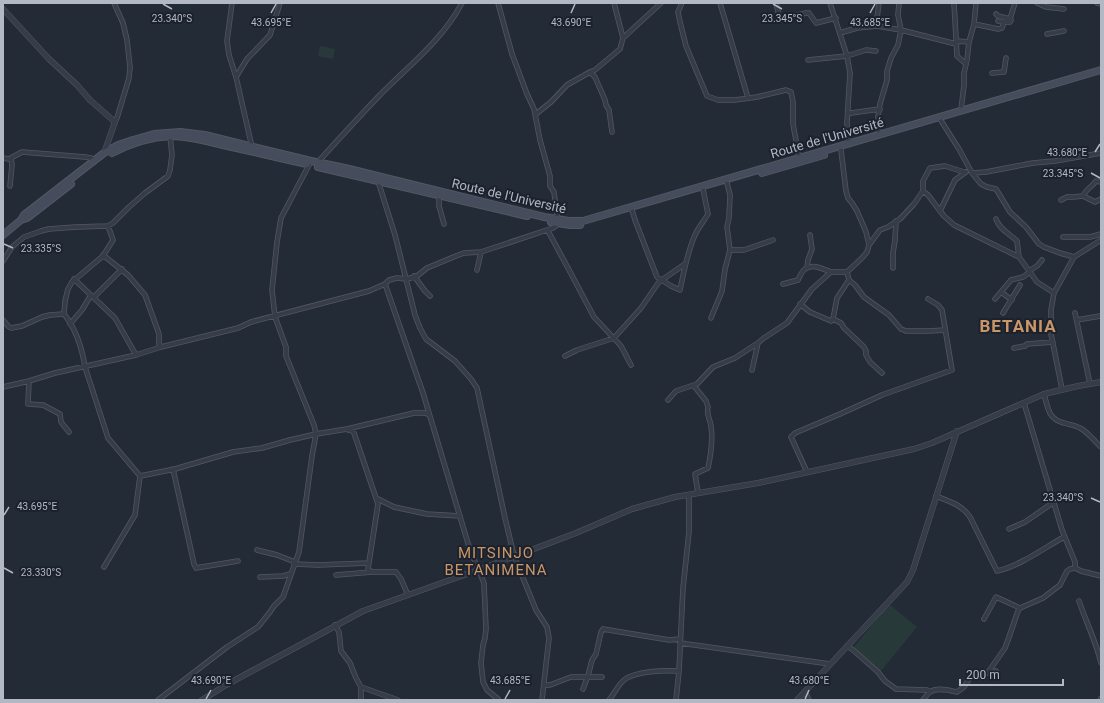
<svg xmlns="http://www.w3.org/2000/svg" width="1104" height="703" viewBox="0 0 1104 703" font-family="Roboto,sans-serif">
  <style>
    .green { fill: #28393a }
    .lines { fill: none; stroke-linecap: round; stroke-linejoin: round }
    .minor-casing { stroke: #525863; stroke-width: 5.5 }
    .tertiary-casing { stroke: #525863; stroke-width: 6 }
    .secondary-casing { stroke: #525863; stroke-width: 8 }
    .minor { stroke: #373d48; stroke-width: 4 }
    .tertiary { stroke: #373d48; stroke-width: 5 }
    .secondary { stroke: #454c5b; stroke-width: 6 }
    .ticks { fill: none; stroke: #b2b8c4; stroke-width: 1.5 }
    .labels { text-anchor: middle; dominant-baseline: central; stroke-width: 4; stroke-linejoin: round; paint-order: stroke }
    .street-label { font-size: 13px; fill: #b2b8c4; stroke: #1c222d }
    .quarter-label { font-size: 15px; letter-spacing: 1px; fill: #c99667; stroke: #1c222d }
    .district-label { font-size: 17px; font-weight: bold; letter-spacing: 1px; fill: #c99667; stroke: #1c222d }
    .ticks-label { font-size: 10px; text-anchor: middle; fill: #b2b8c4; stroke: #1c222d; stroke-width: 4; stroke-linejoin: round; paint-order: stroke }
  </style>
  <rect width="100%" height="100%" fill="#232b37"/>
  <!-- green -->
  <path class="green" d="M320 46 335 49 333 59 318 56Z
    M889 604 917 627 881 671 853 648Z"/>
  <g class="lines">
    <defs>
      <path id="minor" d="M114 3 123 23 127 40 130 67 129 78 117 118 115 122
        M232 3 227 41 229 55 236 77
        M614 3 623 38 661 3
        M682 3 678 12 680 22 686 46 707 96 718 100H735L757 97 786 90 791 92 793 102V124L799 157
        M720 3 748 98
        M776 3 780 20 806 13H809L816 23 836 18
        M830 3 847 56 850 73 847 123 849 143
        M954 3 957 56 966 64
        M1037 3 1046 7 1064 9
        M1097 3 1101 4
        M996 14 998 16 1010 19 1015 3
        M998 21 1004 22H1010L1011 20 1010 19
        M974 24 998 29 1002 28 1004 22
        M877 26V18L879 3
        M840 33 857 28 877 26 901 30 956 44
        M1047 34 1064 31
        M956 41 969 42
        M808 60 847 56 866 50 876 51
        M590 72 595 77 605 100 606 105 609 110 612 132
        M992 73 1004 72 1006 58
        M961 110 964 85V73L967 60 969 42 974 24 976 3
        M848 113H851L880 109
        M536 114 551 102 567 85 590 72 595 70 620 49 623 38
        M940 119 959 149 972 173 981 184 987 187 996 189 1010 212 1026 227 1039 244 1044 247 1060 253 1074 257
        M879 135 878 126V117L880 104 887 80V71L891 58 898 45 901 30 898 15 899 3
        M252 147 236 77 247 59 270 35 280 3
        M3 158 9 159 22 152 85 157 91 158 95 160
        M317 163C337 141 357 119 377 98 407 67 442 41 462 3
        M972 173 986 172 1033 163 1055 161 1101 153
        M378 181 395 235 415 315 420 328 426 339 455 361 471 379 477 388 505 518 514 556 536 610 547 627 549 638 542 700
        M10 186 12 165 11 158
        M923 191V181L930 168 945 166 964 172
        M439 196V206L444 224
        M1083 196 1095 202 1101 199
        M1061 200 1067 197H1073L1083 196C1086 189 1092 187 1096 181L1101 182
        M632 210 635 220 657 277 671 286 680 290C684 271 687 253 695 235 698 228 704 221 708 214L703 189
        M940 211 955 180 966 172
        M996 219C999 229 1010 234 1017 241L1019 257
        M548 231 568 268 594 317 621 346 631 365
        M1063 237H1090L1101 234
        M869 245 880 230 888 227 900 219 914 204 923 191 928 195 944 216 954 225 1019 257 1037 282 1054 293
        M730 250H744L773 240
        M103 255 128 275 145 295 159 334V344L161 347
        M3 261 12 247 24 237 41 231 49 229 76 227 108 226 113 223 129 207 145 193 168 176 170 170 172 155 170 136
        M807 268 808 260 812 249 810 235
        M893 268V253L895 240 896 221
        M477 270 481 252
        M1029 271 1037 266 1042 260
        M847 272 849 280 855 285 864 297 875 305 889 315 901 329 906 331H929L945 330
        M414 276 425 291 430 296
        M74 279 115 318 136 355
        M385 284 423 393 470 550 484 583 486 629 485 638 483 645 481 663 483 682 487 690 498 699
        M783 284 798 280C800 276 802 271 805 269 813 263 823 269 831 272
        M1001 292 1012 300
        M94 297 122 269
        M995 299 1011 280 1023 277 1030 272
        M800 304 810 312 831 321 833 319 841 323 844 328 864 347 866 351V355L870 362 882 373
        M1003 313 1020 285
        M1075 313 1090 384
        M64 314C76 329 82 348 85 367L108 438 140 476
        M711 318 722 291 725 269 730 250 727 227 729 218 730 195 727 183
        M833 319 837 298 849 280
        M3 320 8 326 11 328 22 326 42 317 50 315 64 314 65 301 68 289 72 282 103 256 113 240 108 226
        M1077 320 1100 316
        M70 324 82 310 91 295
        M1014 348 1025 346 1027 344 1053 342
        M565 356 577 350 614 338 641 308 659 282 685 264
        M752 370 758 343
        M29 381 28 404 43 405 60 414 61 422 69 432
        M694 386 706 401 708 407C706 414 710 419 711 426 713 440 711 454 708 468L695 474 698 493
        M3 387 29 381 55 373 136 355 161 347 238 328 251 322 369 291 385 284 389 280 397 278 407 279 417 276 427 268 456 256 464 253 481 252 553 228 558 224 554 192 550 186V176L540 140 534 109 527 94 512 54 498 3
        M1062 389 1051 334V310L1054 293 1074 257 1101 240
        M1044 394C1048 408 1048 419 1064 423 1070 425 1075 425 1080 428 1088 432 1094 441 1101 447
        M668 400 676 391 697 384 713 367 735 358 758 343 764 338 787 323 812 289 831 272H847L862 258 867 252 869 245 866 232 857 211 852 203 848 198 846 191 841 150
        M1024 403 1062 530 1075 562V568
        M348 430H351L354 433 378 504 368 569 372 572H396L401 579 408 595
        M173 469 194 564 196 568 238 561
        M807 472 791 437 795 433 840 414 882 395 952 370 942 310 938 305 928 299
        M936 496C950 502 961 504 970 517L997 571C1020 566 1044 548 1064 537
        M376 498 394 507 427 514 460 516
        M1009 529 1025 522 1054 502
        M257 550 277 555 295 562
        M294 564 318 565 369 563
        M104 567 135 515 140 476 175 469 233 452 262 448 290 440 316 434 347 429 414 413H424L428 414
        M336 575 372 572
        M260 577 283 576 290 574
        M1079 601C1086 622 1096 641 1101 663
        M984 619 996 597 1020 608
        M335 625 339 632 341 651 350 663 356 678 361 687V700
        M680 643 830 664
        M847 646 853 650 878 672 885 681 896 689 927 690 930 692
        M986 673 989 671 1005 648 1008 640 1018 611 1020 608 1043 598 1060 585 1067 571 1070 569 1075 568 1081 571 1101 576
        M544 685H550L571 677H602
        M361 687 398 700
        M583 689 588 676 592 660 596 654 601 632 603 629 669 640 680 639
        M805 691 809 700
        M158 700 227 647 258 627 270 612 274 606 283 597 299 552 312 456 316 434 314 425 286 356V347L275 317 272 290 277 242 281 218 309 165
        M609 700C614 694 618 685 624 680 635 671 665 670 679 671
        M676 700 679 671 683 588 689 532V495
        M923 700C925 698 927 694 930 692 937 687 949 690 957 692L964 687 971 676 974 675H979L996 671
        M1100 700 1101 698"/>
      <path id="tertiary" d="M3 9 49 59 77 85 90 100 115 122 104 153
        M202 700 226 685 263 665 363 611 478 570 576 533 632 509 675 497 758 483 914 449 932 443 1044 394 1078 386 1101 382
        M797 700 907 582 913 570 957 431"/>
      <path id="secondary" d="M112 153C129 144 151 137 171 136 188 136 206 141 223 145 251 151 279 158 307 164
        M318 167 527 216
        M762 173 824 155
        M21 220 27 218 71 184
        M551 222 570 225H580
        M3 235 21 220 24 215 104 153 118 145 133 140 154 134 180 132 205 135 311 161 345 168 544 217 569 221H583L1101 70"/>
    </defs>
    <!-- minor casing -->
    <use href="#minor" class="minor-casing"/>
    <!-- tertiary casing -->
    <use href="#tertiary" class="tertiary-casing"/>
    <!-- secondary casing -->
    <use href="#secondary" class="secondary-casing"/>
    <!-- minor -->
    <use href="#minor" class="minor"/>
    <!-- tertiary -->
    <use href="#tertiary" class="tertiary"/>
    <!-- secondary -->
    <use href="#secondary" class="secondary"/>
  </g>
  <!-- ticks -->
  <path class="ticks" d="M163 4 172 9M773 4 782 9M271 13 276 4M571 13 575 4M870 13 875 4M1095 152 1100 144M1091 173 1100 178M4 244 13 248M1091 498 1100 502M4 515 9 507M4 568 13 573M206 699 211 690M505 699 510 690M805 699 809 690"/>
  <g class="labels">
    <!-- street labels -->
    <g class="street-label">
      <text transform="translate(827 138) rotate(-16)">Route de l'Université</text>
      <text transform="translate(509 196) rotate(13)">Route de l'Université</text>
    </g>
    <!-- quarter labels -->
    <g class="quarter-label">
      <text x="496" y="553">MITSINJO<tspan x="496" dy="17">BETANIMENA</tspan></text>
    </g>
    <!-- district labels -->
    <g class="district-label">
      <text x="1018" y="326">BETANIA</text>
    </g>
  </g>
  <g class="ticks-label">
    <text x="172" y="22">23.340°S</text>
    <text x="782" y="22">23.345°S</text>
    <text x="271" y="26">43.695°E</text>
    <text x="571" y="26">43.690°E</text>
    <text x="870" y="26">43.685°E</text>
    <text x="1067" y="156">43.680°E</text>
    <text x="1063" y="177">23.345°S</text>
    <text x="41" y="252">23.335°S</text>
    <text x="1063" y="501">23.340°S</text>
    <text x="37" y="510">43.695°E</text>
    <text x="41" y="576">23.330°S</text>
    <text x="211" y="684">43.690°E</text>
    <text x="510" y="684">43.685°E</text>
    <text x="809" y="684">43.680°E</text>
  </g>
  <!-- border -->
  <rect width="1104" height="703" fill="none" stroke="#b2b8c4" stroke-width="8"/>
  <!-- scale -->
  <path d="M960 679v6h103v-6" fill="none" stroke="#b2b8c4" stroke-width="2"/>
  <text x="966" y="679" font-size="12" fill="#b2b8c4" stroke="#1c222d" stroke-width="3" paint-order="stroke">200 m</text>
</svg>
